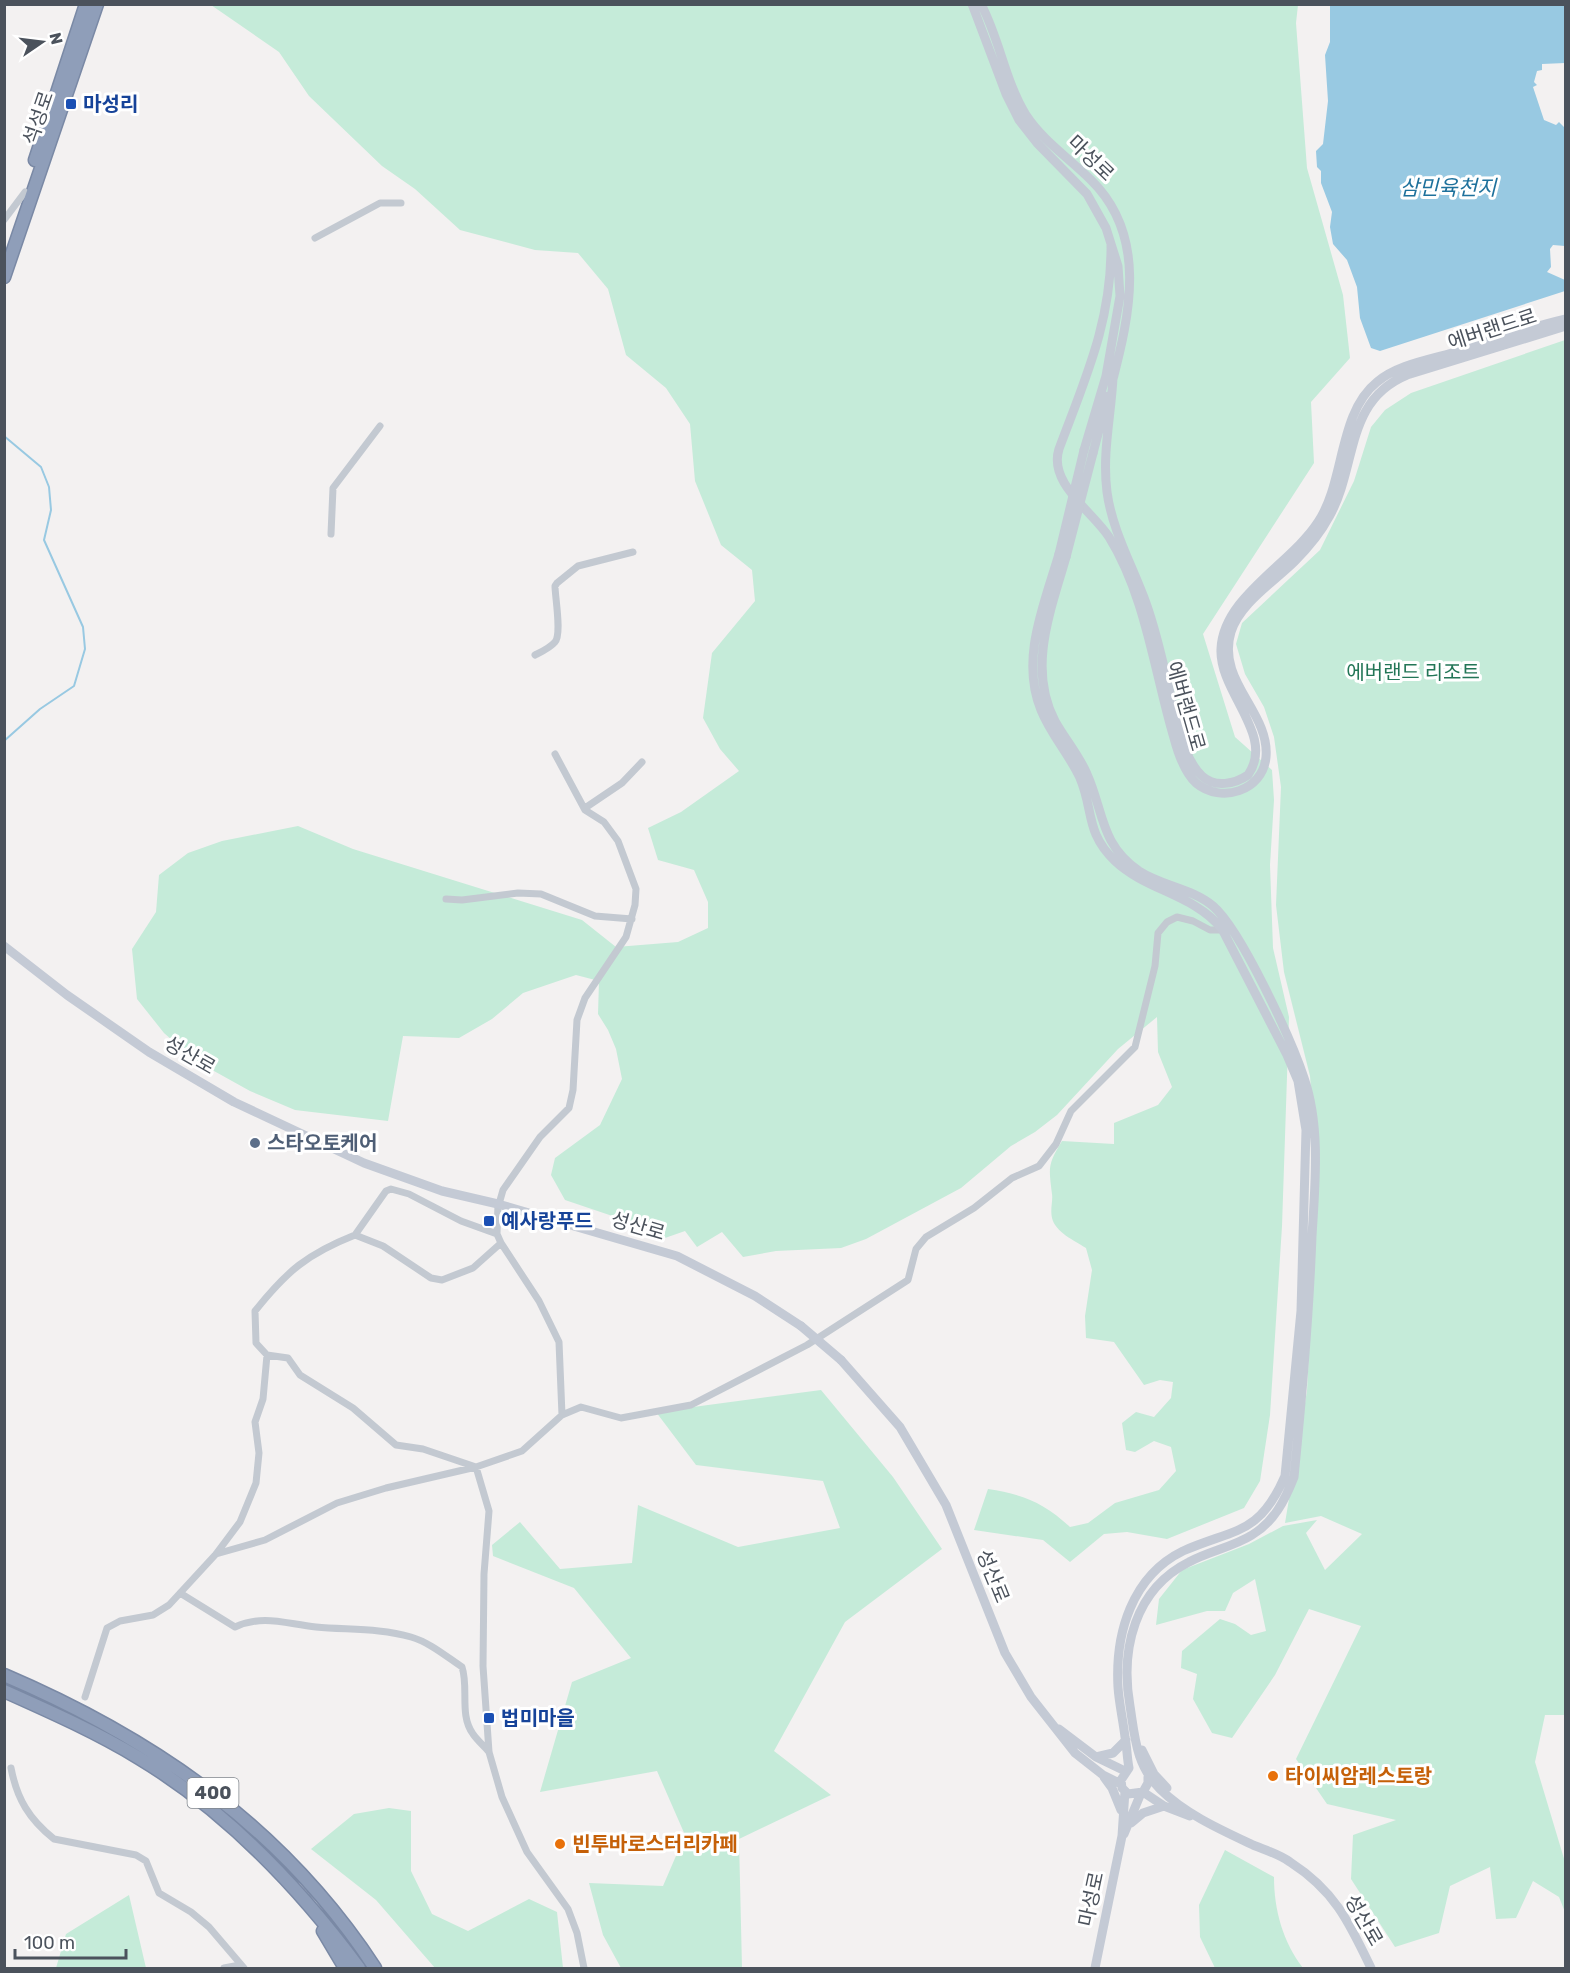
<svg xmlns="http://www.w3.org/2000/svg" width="1570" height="1973" viewBox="0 0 1570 1973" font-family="Rubik,'Noto Sans KR',sans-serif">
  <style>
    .green { fill: #c5ebd9 }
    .water { fill: #98c9e2 }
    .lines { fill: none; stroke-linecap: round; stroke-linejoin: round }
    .stream { stroke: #98c9e2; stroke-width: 2 }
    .highway-casing { stroke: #7a89a5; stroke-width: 15 }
    .street { stroke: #c3c9d1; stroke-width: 7 }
    .secondary { stroke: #c4cad5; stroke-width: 9 }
    .highway { stroke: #8f9eb9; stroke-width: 12 }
    .secondary-bridge { stroke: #c4cad5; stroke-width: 9 }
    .transit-dot { fill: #1a4fb4; stroke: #fff; stroke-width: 2 }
    .service-dot { fill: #5c6f8a; stroke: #fff; stroke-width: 2 }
    .food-dot { fill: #e8710a; stroke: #fff; stroke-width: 2 }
    .labels { text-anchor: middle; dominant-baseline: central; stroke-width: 6; stroke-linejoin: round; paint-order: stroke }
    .shield { fill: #fff; stroke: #81868d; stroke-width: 1.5 }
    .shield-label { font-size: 18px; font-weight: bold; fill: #4b525c }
    .transit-label { font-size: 20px; font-weight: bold; fill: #164399; stroke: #fff; text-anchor: start }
    .street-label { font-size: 20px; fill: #4b525c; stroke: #fff }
    .park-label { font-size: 20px; fill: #237657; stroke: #fff }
    .service-label { font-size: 20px; font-weight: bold; fill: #4e5e75; stroke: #fff; text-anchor: start }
    .food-label { font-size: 20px; font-weight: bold; fill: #c56008; stroke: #fff; text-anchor: start }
    .water-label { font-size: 21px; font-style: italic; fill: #1e719c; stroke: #fff }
  </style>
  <rect width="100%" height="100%" fill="#f3f1f1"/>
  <!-- green -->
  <path class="green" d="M211 5H1298L1296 23 1307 168 1343 295 1350 358 1311 402 1314 463 1203 634 1235 737 1272 770 1274 800 1270 865 1273 948 1289 1017 1282 1226 1270 1415 1260 1481 1244 1508 1167 1539 1127 1532 1104 1534 1070 1562 1043 1540 974 1530 988 1489C1022 1494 1045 1503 1070 1527L1088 1523 1115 1503 1159 1490 1176 1471 1171 1447 1154 1441 1135 1452 1126 1450 1122 1423 1136 1412 1154 1417 1171 1398 1173 1382 1160 1380 1144 1385 1114 1342 1086 1338 1085 1316 1092 1270 1086 1248C1075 1241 1055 1232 1052 1218 1050 1210 1053 1201 1052 1194 1049 1168 1047 1165 1062 1141L1114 1144V1123L1158 1105 1172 1087 1158 1052 1157 1017 1118 1049 1057 1115 1035 1132 1011 1146 961 1188 866 1239 841 1248 776 1251 743 1257 722 1232 697 1247 685 1231 665 1238 642 1226 565 1200 551 1175 555 1158 600 1125 622 1079 616 1049 608 1030 598 1014 599 981 576 975 523 993 492 1019 459 1038 403 1036 388 1121 295 1110 250 1091 196 1061 164 1033 137 999 132 949 156 912 159 875 188 853 222 841 298 826 353 849 582 920 616 947 678 942 708 928V902L694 870 658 860 648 828 681 812 739 771 720 749 703 718 712 653 755 601 752 570 721 545 695 481 690 424 666 388 626 355 608 289 578 253 535 250 460 230 415 189 382 166 309 96 279 52Z
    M1565 340 1566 1715H1545L1535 1762 1565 1862V1912L1559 1897 1533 1881 1516 1918 1496 1919 1490 1867 1450 1886 1439 1933 1395 1947 1351 1879 1353 1835 1396 1820 1327 1804 1296 1759 1361 1626 1309 1609 1275 1675 1232 1738 1212 1733 1193 1699 1197 1674 1181 1668 1182 1651 1220 1619 1235 1624 1251 1635 1266 1631 1255 1579 1233 1593 1225 1611H1207L1156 1625 1159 1599 1182 1570 1249 1544 1283 1526 1317 1520 1306 1533 1325 1570 1362 1534 1321 1516 1285 1523 1307 1391 1318 1178 1310 1076 1284 972 1276 905 1281 787 1274 737 1264 707 1245 674 1236 644 1242 623 1320 550 1354 481 1371 427 1385 410 1411 393Z
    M821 1390 893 1477 942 1549 845 1622 774 1751 831 1795 739 1839 742 1968H621L603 1935 589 1883 663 1886 685 1835 657 1771 540 1792 572 1682 631 1658 574 1588 493 1556 492 1545 520 1522 560 1569 632 1563 638 1505 738 1547 840 1528 823 1481 696 1465 656 1412Z
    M389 1808 411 1811V1871L432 1914 468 1931 529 1899 557 1912 563 1968H435L376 1900 311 1849 354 1814Z
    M1225 1850 1274 1877C1274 1910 1283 1942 1303 1968H1215L1200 1937 1199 1905Z
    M129 1895 146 1968H56L66 1934Z"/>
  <!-- water -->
  <path class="water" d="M1330 5H1565V63L1542 64V70L1537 71 1534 82 1537 85 1533 87 1544 120 1556 125 1559 122 1565 128V246L1553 245 1550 249 1551 267 1547 272 1565 280V291L1380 351 1371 348 1360 318 1357 287 1347 260 1333 244 1330 227 1332 212 1321 183V171L1317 167 1316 151 1323 144 1328 101 1325 55 1330 42Z"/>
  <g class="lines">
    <!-- stream -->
    <path class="stream" d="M4 436 41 467 49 487 51 510 44 540 83 627 85 649 74 686 40 709 4 741"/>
    <defs>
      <path id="highway" d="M35 160 86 4
        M4 277 97 4
        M4 1675C156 1740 284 1829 375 1968
        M4 1691C51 1712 96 1732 139 1758 227 1811 299 1887 359 1968
        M323 1931 345 1968"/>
    </defs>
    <!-- highway casing -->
    <use href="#highway" class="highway-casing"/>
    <!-- street -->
    <path class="street" d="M4 220 25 192
      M315 238 380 203H401
      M331 534 333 488 380 426
      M535 655C541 652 550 648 555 642 562 634 555 597 555 586L557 583 578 566 633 552
      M585 808 622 783 642 762
      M446 899 462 900 518 893 541 894 595 916 632 919
      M498 1204 497 1234 501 1243 473 1268 442 1280 431 1278 383 1246 355 1235C307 1254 287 1271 255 1311L256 1343 267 1355 288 1358 300 1375 353 1408 396 1445 423 1449 476 1467 522 1451 562 1415 581 1407 621 1418 691 1405 807 1345 908 1280 916 1249 926 1237 974 1208 1012 1178 1039 1166 1056 1144 1071 1111 1135 1047 1155 966 1158 933 1167 922 1177 917 1193 921 1210 930H1223
      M499 1204 503 1190 540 1137 569 1108 573 1090 577 1020 585 998 626 937 635 905 636 889 618 841 604 822 585 810 555 754
      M355 1235 386 1191 391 1189 409 1194 461 1221 497 1234
      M501 1243 539 1301 559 1342 562 1415
      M216 1554 265 1540 337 1503 386 1488 476 1467 489 1511 484 1574 483 1666 489 1752 502 1797 527 1852 568 1909 577 1933 584 1968
      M180 1593 235 1627C264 1614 286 1624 316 1627 348 1630 380 1628 411 1637 429 1642 447 1657 462 1667 469 1688 459 1715 473 1734 477 1740 484 1746 489 1752
      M85 1697 107 1628 120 1621 153 1615 169 1605 216 1554 240 1522 256 1483 259 1453 255 1422 263 1399 267 1355
      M11 1768C17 1799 29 1819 54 1839L136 1855 146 1861 159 1893 191 1912 209 1927 244 1968
      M224 1968 240 1965"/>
    <!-- secondary -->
    <path class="secondary" d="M972 4 1006 94 1019 120 1037 143 1087 194 1106 228 1118 266 1120 296 1106 376 1084 450
      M981 4C1000 40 1005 81 1026 115 1043 141 1069 158 1091 180 1148 236 1130 314 1112 383
      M1111 244C1112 321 1085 379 1059 449 1048 483 1092 511 1109 537 1146 597 1154 671 1174 738 1178 753 1184 772 1196 783 1221 804 1263 791 1266 757 1270 712 1216 681 1231 632 1240 603 1274 582 1295 561 1308 548 1320 534 1329 517 1358 466 1344 401 1407 375L1566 326
      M1113 378C1111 416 1102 454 1107 492 1112 530 1133 567 1146 603 1159 639 1166 677 1175 714 1180 734 1186 761 1202 776 1215 788 1235 784 1248 775 1276 735 1219 693 1221 649 1223 597 1291 564 1318 522 1345 482 1338 413 1377 382 1397 365 1428 360 1452 353 1490 341 1527 328 1566 319
      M1093 453 1108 396
      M1059 554C1044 605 1020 659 1041 710 1051 735 1069 754 1080 778 1094 811 1085 832 1115 861 1147 891 1194 894 1222 929L1287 1055 1298 1081 1306 1130 1301 1311 1285 1476C1259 1536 1235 1528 1183 1551 1132 1576 1115 1633 1118 1687 1119 1703 1123 1720 1125 1737 1127 1747 1127 1758 1129 1768
      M1066 557C1051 610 1027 668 1055 721 1065 739 1079 755 1087 774 1104 812 1100 844 1139 871 1162 886 1191 888 1213 906 1241 930 1292 1041 1304 1078 1321 1127 1315 1185 1312 1236 1309 1317 1302 1397 1294 1477 1285 1500 1274 1522 1252 1535 1233 1547 1209 1551 1189 1562 1135 1589 1120 1649 1130 1706 1135 1738 1136 1765 1160 1789 1185 1814 1221 1830 1253 1845 1265 1850 1279 1854 1290 1862 1335 1891 1349 1922 1371 1968
      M4 946 67 995 149 1052 234 1102 364 1163 442 1191 498 1204 677 1256 755 1296 801 1326
      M841 1360 900 1427 946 1505 1005 1653 1031 1697 1075 1753 1103 1775 1121 1784
      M1059 1729 1096 1757 1125 1771
      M1142 1750 1154 1774 1167 1788
      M1096 1757 1113 1753 1126 1740
      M1129 1768 1121 1780 1122 1788 1128 1794 1143 1792 1148 1783V1777
      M1104 1777 1112 1788 1121 1810
      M1143 1792 1164 1806 1190 1816
      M1131 1823 1143 1813 1164 1806
      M1124 1834 1141 1793
      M1095 1968 1122 1836 1125 1791"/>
    <!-- highway -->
    <use href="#highway" class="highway"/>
    <!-- secondary-bridge -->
    <path class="secondary-bridge" d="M1059 554 1084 450
      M1066 557 1093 453
      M801 1326 841 1360"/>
  </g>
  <!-- markers -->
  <g class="transit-dot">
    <rect x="65" y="98" width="12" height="12" rx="3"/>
    <rect x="483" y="1215" width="12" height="12" rx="3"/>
    <rect x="483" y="1712" width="12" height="12" rx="3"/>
  </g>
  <circle class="service-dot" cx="255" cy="1143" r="6"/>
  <g class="food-dot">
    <circle cx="1273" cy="1776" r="6"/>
    <circle cx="560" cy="1844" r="6"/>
  </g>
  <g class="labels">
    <!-- shield labels -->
    <rect class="shield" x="187.5" y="1778" width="51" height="30" rx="4.5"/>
    <g class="shield-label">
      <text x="213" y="1793">400</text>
    </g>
    <!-- transit labels -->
    <g class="transit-label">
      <text x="83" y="104">마성리</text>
      <text x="501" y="1221">예사랑푸드</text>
      <text x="501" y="1718">법미마을</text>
    </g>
    <!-- street labels -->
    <g class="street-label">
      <text transform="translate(38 118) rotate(-71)">석성로</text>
      <text transform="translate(1091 158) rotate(44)">마성로</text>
      <text transform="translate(1492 329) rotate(-18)">에버랜드로</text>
      <text transform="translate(1186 706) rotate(74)">에버랜드로</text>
      <text transform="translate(190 1055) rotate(30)">성산로</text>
      <text transform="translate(638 1226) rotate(16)">성산로</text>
      <text transform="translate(993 1576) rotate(68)">성산로</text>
      <text transform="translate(1091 1899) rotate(-78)">마성로</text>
      <text transform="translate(1364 1920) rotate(60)">성산로</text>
    </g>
    <!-- park labels -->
    <g class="park-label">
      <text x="1413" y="672">에버랜드 리조트</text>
    </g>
    <!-- service labels -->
    <g class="service-label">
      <text x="267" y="1143">스타오토케어</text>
    </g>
    <!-- food labels -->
    <g class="food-label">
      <text x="1285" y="1776">타이씨암레스토랑</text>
      <text x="572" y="1844">빈투바로스터리카페</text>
    </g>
    <!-- water labels -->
    <g class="water-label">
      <text x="1448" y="187">삼민육천지</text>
    </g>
  </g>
  <!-- border -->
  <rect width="1570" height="1973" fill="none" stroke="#4b525c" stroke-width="12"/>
  <!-- north arrow -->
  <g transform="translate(42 42) rotate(76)" stroke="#ffffff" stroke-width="4.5" paint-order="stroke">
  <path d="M0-4.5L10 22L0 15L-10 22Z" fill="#4b525c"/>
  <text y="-9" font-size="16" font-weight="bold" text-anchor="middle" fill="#4b525c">N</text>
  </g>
  <!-- scale -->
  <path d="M15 1949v9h111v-9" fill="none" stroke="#4b525c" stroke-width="3"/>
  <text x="24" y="1949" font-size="18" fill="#4b525c" stroke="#ffffff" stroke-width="4.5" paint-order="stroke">100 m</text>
</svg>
